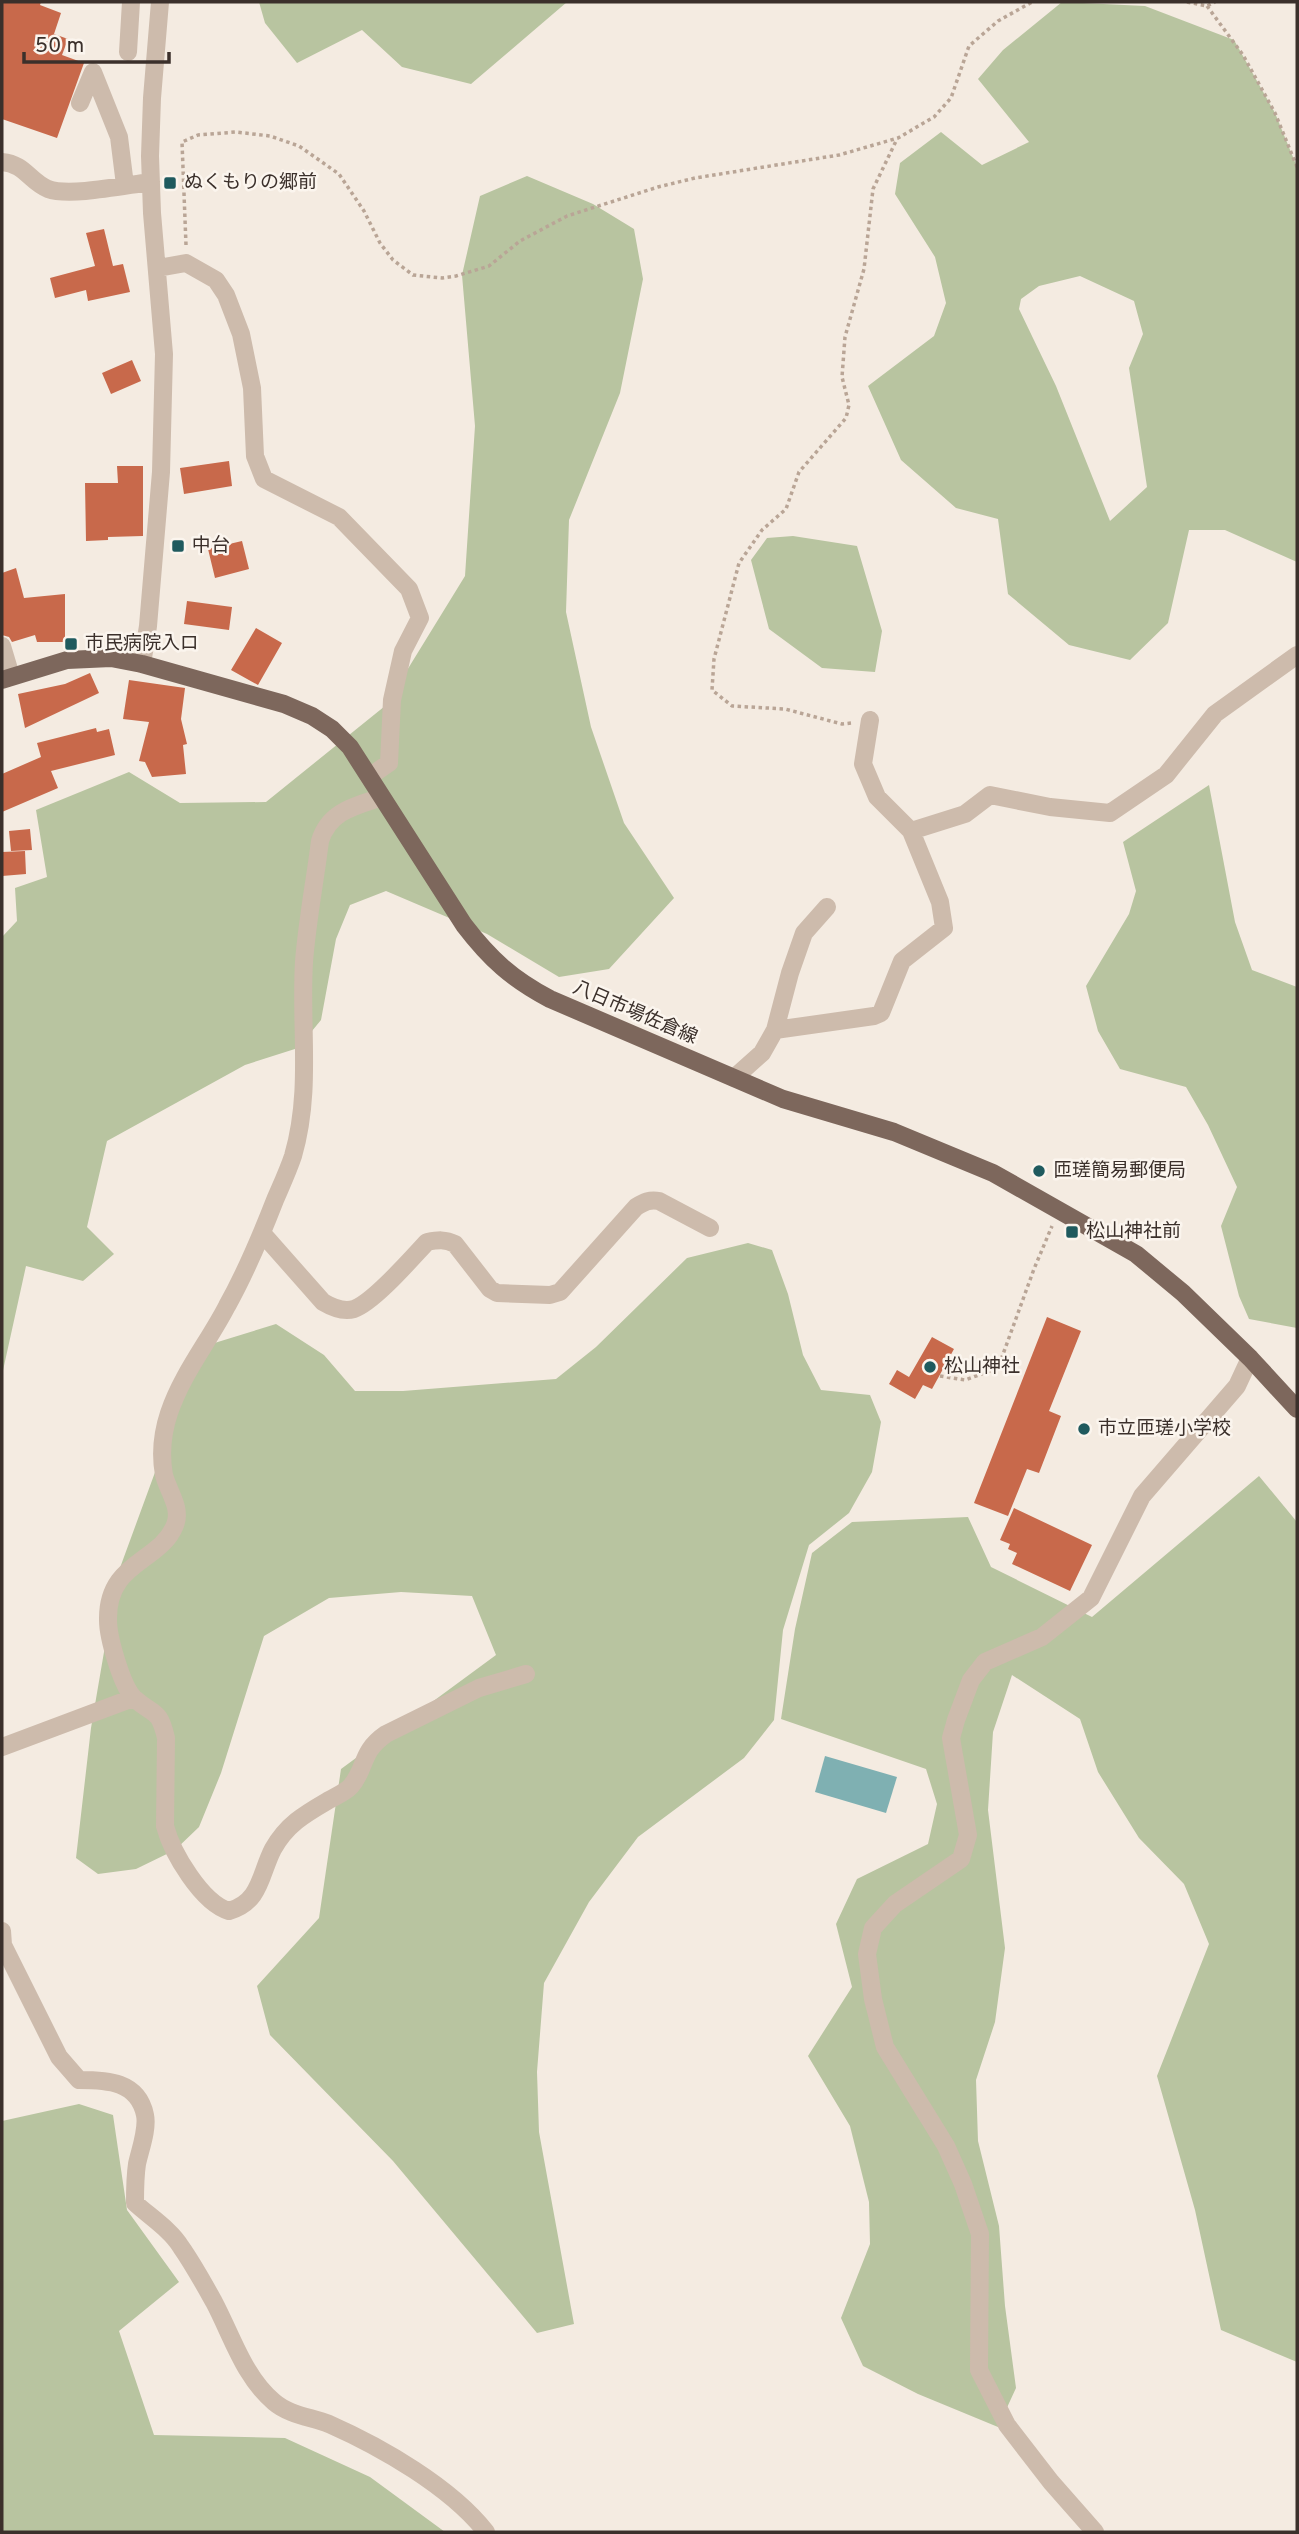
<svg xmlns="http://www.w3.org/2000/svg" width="1299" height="2534" viewBox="0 0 1299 2534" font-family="Overpass,'Noto Sans JP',sans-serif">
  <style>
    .green { fill: #b8c4a0; fill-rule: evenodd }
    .water { fill: #7fb0b2 }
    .building { fill: #c8694b }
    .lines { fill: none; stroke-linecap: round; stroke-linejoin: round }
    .path { stroke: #b9a596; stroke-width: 3.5; stroke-dasharray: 3.5 3.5; stroke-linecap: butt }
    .minor { stroke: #cdbbac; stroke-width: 18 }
    .major { stroke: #7d675c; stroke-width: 18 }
    .poi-dot { fill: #1f5a5e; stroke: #fbf5ee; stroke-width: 2.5 }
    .labels { text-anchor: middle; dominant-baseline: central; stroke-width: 5; stroke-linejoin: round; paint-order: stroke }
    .poi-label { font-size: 19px; fill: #3b302b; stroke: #fbf5ee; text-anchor: start }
    .street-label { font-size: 19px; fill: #3b302b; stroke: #fbf5ee }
  </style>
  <rect width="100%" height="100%" fill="#f4ebe1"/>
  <!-- green -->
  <path class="green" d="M259 2H567L471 84 402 67 362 30 297 63 265 23Z
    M1062 2 1145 6 1234 40 1275 113 1297 167V562L1225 530H1189L1168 623 1130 660 1069 645 1008 594 998 519 956 508 901 460 868 386 934 336 946 303 935 257 895 194 900 163 941 132 982 165 1029 142 978 79 1003 50ZM1080 276 1134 301 1143 334 1129 368 1147 487 1110 521 1056 386 1019 309 1021 299 1039 286Z
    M527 176 593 204 634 229 643 279 620 393 569 520 566 612 591 727 624 823 674 898 609 969 559 977 487 934 386 891 350 905 336 939 321 1020 298 1048 245 1065 107 1141 87 1227 114 1254 83 1281 26 1266 2 1375V937L17 921 15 888 47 877 36 810 129 772 180 803 266 802 385 706 465 576 475 426 462 275 480 196Z
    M793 536 857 546 882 631 875 672 822 668 769 629 751 560 767 538Z
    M1209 785 1235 922 1252 970 1297 987V1328L1249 1319 1239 1296 1221 1226 1237 1187 1208 1125 1186 1087 1120 1069 1098 1031 1086 986 1129 914 1136 891 1123 842Z
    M748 1243 772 1250 788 1294 803 1355 821 1390 870 1395 881 1422 872 1472 849 1513 809 1545 783 1630 774 1720 744 1758 638 1837 589 1902 544 1983 537 2072 539 2132 574 2324 537 2333 393 2161 270 2035 257 1986 319 1918 341 1769 496 1655 472 1596 401 1592 329 1598 264 1636 221 1773 199 1827 175 1850 136 1869 98 1874 76 1858 91 1728 117 1576 176 1415 208 1345 276 1324 324 1355 355 1391H403L556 1379 596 1347 687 1258Z
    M1259 1476 1297 1522V2362L1221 2330 1195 2210 1157 2076 1209 1944 1184 1884 1139 1838 1098 1772 1080 1719 1012 1675 993 1732 988 1810 1005 1948 995 2022 976 2080 978 2141 999 2226 1005 2306 1016 2388 998 2427 918 2394 863 2366 841 2318 870 2244 869 2202 850 2126 808 2056 852 1987 836 1924 857 1879 928 1844 937 1804 926 1769 781 1719 795 1629 812 1553 852 1522 968 1517 991 1567 1092 1617Z
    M79 2104 113 2115 127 2210 179 2282 119 2331 154 2435 285 2438 370 2477 445 2532H2V2121Z"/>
  <!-- water -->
  <path class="water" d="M825 1756 897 1777 886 1813 815 1792Z"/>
  <!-- building -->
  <path class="building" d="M2 2H41L40 5 61 13 54 34 68 39 62 55 84 63 57 138 2 119Z
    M104 229 113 266 123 264 130 292 88 301 86 290 55 298 50 278 95 266 86 233Z
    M132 360 141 381 111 394 102 373Z
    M229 461 232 486 184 494 180 468Z
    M117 466H143V536L108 537V540L86 541 85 483H118Z
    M242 541 249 569 215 578 208 549Z
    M16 568 24 598 65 594V642H37L35 635 12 642 9 637 2 635V573Z
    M187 601 232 607 229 630 184 624Z
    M256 628 282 643 258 685 231 670Z
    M90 673 99 693 25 728 18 694 65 684Z
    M129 680 185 688 181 719 187 744 183 745 186 774 152 777 145 762 139 761 149 722 123 719Z
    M96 728 97 732 109 729 115 755 51 771 58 788 2 812V774L41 757 37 743Z
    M30 829 32 850 11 851 9 831Z
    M25 851 26 874 2 876V852Z
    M1047 1317 1081 1331 1049 1411 1061 1416 1039 1473 1027 1469 1008 1516 974 1503Z
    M932 1337 954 1349 932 1389 923 1385 915 1399 889 1384 897 1370 909 1377Z
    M1014 1508 1092 1545 1070 1591 1012 1564 1017 1553 1008 1549 1010 1544 1000 1540Z"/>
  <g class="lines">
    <!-- path -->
    <path class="path" d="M1187 2 1207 6 1215 2
      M1207 6 1243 55 1275 113 1297 167
      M186 245 182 142 198 135 236 132 270 136 299 146 339 174 364 211 380 243 393 260 413 275 442 278 456 276 489 266 520 241 567 216 658 187 695 178 839 155 898 138 934 117 951 98 969 46 998 21 1032 2
      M851 723 842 724 785 709 732 706 712 690 714 659 739 563 762 530 786 509 799 472 846 418 849 405 842 377 845 337 864 269 873 189 897 139
      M940 1376 965 1380 998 1368 1034 1269 1052 1226"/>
    <!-- minor -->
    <path class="minor" d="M128 52 131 2
      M80 103 93 72 119 137 125 185
      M2 162C25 164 29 181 48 189 70 197 126 185 151 182
      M158 268 186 263 216 280 226 295 241 334 252 388 255 456 264 479 339 517 409 589 420 618 403 651 392 700 389 763 369 777
      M2 646 11 676
      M142 664 148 626 161 472 164 354 152 213 150 156 152 98 160 2
      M870 720 863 764 877 797 911 831
      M382 797C355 806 329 811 320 841 315 881 307 922 304 962 300 1027 312 1091 293 1156 288 1171 281 1186 275 1200 261 1236 246 1272 227 1306 209 1341 182 1374 169 1413 162 1434 160 1453 164 1475 168 1491 182 1508 175 1525 160 1563 107 1561 108 1620 108 1637 122 1688 135 1699 154 1716 159 1708 166 1738L165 1826C172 1853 202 1903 229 1911 261 1902 260 1874 273 1849 287 1824 305 1814 329 1800 336 1796 346 1792 351 1786 367 1767 360 1752 386 1734L479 1688 526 1674
      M775 1030 874 1016 881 1013 902 961 944 928 940 902 911 831 965 814 990 795 1050 807 1110 813 1166 775 1215 714 1297 655
      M734 1078 762 1053 775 1030 790 973 804 933 827 907
      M262 1233 323 1302C333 1308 343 1312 354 1309 374 1302 411 1259 427 1242 438 1240 445 1239 455 1244L490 1289 497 1293 550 1295 560 1292 636 1207C644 1202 650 1199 659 1201L710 1228
      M2 1747 133 1698
      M2 1931 3 1945 59 2057 79 2080C107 2080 138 2081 145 2115 148 2129 140 2150 137 2164 135 2177 135 2190 135 2203 149 2216 171 2230 181 2247 193 2264 204 2284 214 2302 232 2336 244 2377 274 2402 289 2415 311 2417 329 2424 381 2447 451 2487 486 2532
      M1095 2532 1051 2482 1007 2425 979 2370 980 2234 963 2184 946 2146 885 2047 873 1999 867 1954 873 1928 895 1904 961 1859 968 1835 951 1738 956 1720 971 1680 985 1662 1042 1637 1091 1598 1142 1496 1237 1386 1250 1358"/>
    <!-- major -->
    <path class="major" d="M2 680 67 660 111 658 142 664 284 704 312 716 332 729 350 747 464 925C490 959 512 979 550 999L783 1099 894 1132 993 1173 1136 1254 1183 1293 1250 1358 1297 1409"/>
  </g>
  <!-- markers -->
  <g class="poi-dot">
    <rect x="163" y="176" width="14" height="14" rx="3.5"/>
    <rect x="171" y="539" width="14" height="14" rx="3.5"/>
    <rect x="64" y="637" width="14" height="14" rx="3.5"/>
    <circle cx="1039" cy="1171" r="7"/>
    <rect x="1065" y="1225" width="14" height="14" rx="3.5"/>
    <circle cx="930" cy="1367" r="7"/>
    <circle cx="1084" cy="1429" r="7"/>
  </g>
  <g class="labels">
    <!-- poi labels -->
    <g class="poi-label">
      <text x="184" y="183">ぬくもりの郷前</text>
      <text x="192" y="546">中台</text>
      <text x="85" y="644">市民病院入ロ</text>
      <text x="1053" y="1171">匝瑳簡易郵便局</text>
      <text x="1086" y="1232">松山神社前</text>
      <text x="944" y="1367">松山神社</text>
      <text x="1098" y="1429">市立匝瑳小学校</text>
    </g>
    <!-- street labels -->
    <g class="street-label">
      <text transform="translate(635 1013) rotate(23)">八日市場佐倉線</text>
    </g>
  </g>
  <!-- border -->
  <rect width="1299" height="2534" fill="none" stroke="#3b302b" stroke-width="7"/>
  <!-- scale -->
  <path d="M24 52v10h145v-10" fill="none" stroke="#3b302b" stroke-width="3.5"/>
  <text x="35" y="52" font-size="21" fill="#3b302b" stroke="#fbf5ee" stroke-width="5" paint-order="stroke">50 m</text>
</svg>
